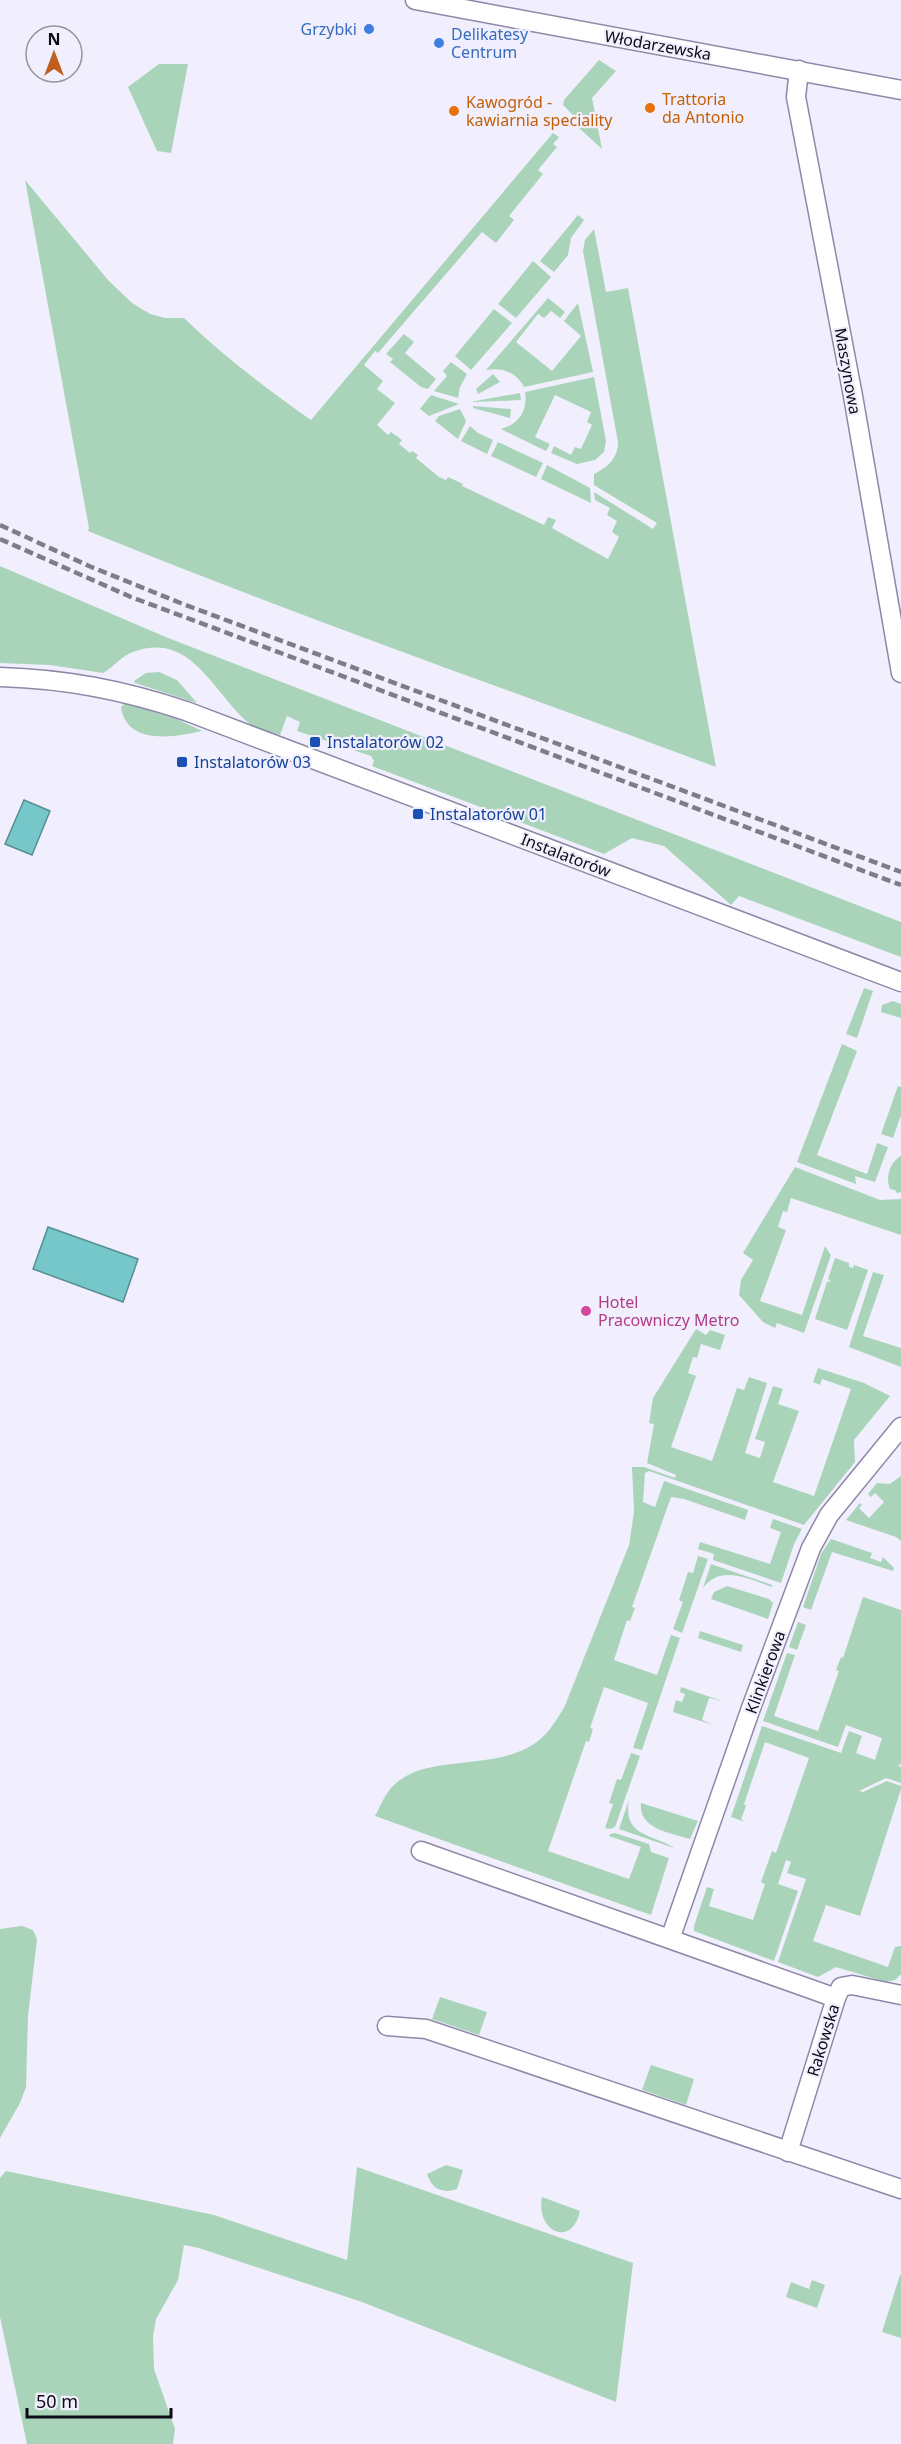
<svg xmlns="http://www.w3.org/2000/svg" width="901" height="2444" viewBox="0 0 901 2444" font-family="'Noto Sans',sans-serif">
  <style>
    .green { fill: #a9d4b9 }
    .water { fill: #76c7c9; stroke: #568e93; stroke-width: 1.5 }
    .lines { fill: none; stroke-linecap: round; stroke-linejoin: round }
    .street-casing { stroke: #8d88a7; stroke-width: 21 }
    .street { stroke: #fff; stroke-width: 18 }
    .rail { stroke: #7f7c89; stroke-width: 4.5; stroke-dasharray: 9 4.5; stroke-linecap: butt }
    .shop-dot { fill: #3f7fe0; stroke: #f1effd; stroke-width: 2 }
    .food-dot { fill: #e8710a; stroke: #f1effd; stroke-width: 2 }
    .transit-dot { fill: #1a4fb4; stroke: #f1effd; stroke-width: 2 }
    .hotel-dot { fill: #d1479c; stroke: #f1effd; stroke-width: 2 }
    .labels { text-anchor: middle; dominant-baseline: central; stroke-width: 4.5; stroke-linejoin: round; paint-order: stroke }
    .shop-label { font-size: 16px; fill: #366cbe; stroke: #f1effd; text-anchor: end }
    .street-label { font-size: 16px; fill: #0d0a15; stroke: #f1effd }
    .food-label { font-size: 16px; fill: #c56008; stroke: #f1effd; text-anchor: start }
    .transit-label { font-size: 16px; fill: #164399; stroke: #f1effd; text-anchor: start }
    .hotel-label { font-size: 16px; fill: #b23c85; stroke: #f1effd; text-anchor: start }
  </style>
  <rect width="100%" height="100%" fill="#f1effd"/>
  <!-- green -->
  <path class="green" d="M599 60 616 71 592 98 602 149 578 127 581 123 563 105 564 100Z
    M159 64H188L171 153 157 151 128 87Z
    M553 133 559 137 553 144 557 147 538 170 543 174 509 216 514 220 496 243 482 232 378 353 375 351 364 365 383 381 377 389 395 403 377 425 388 435 391 432 402 440 399 444 410 453 412 451 418 455 416 458 439 477 446 480 448 477 463 484 462 486 544 525 548 517 556 520 552 528 608 559 619 537 612 532 617 521 607 515 610 508 595 500 594 492 653 529 657 523 594 485V474C608 467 618 458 618 442L583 251 585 240 594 229 606 292 628 288 716 767C506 689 295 615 88 531L89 528 25 180 108 280 132 303 150 314 165 318H184C223 356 267 389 311 420Z
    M578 215 584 220 571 238 568 255 554 272 540 261Z
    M533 261 551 277 516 318 498 304Z
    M548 298 565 312 560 318 551 311 544 318 538 314 516 342 552 371 581 336 564 321 578 303 593 372 524 387C516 372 502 367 486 370Z
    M494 309 512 323 471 370 455 356Z
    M404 334 414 342 405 353 436 379 428 389 421 387 390 362 393 359 386 354Z
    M451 362 467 374 460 387 458 398 434 391 447 376 443 371Z
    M493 374 500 382 478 394 476 389Z
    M594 377 606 441 604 452 595 460 577 464 551 453 554 446 571 455 575 447 581 449 592 425 587 422 591 412 555 395 535 437 550 444 546 451 501 429C519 424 528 410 525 392Z
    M520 393 521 400 470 402Z
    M431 395 459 404 429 416 420 409Z
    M473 406 511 409 510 418 473 408Z
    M460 409 466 421 458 439 435 421 439 416Z
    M470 426 478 433 493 440 487 454 461 441Z
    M498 442 543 463 536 477 491 456Z
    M547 465 590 488 591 503 541 479Z
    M0 566 168 638 901 922V957L739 896 731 905 664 846 632 838 604 854 372 766 374 761 371 756 297 731 300 722 287 716 280 735C270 732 257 730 250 724 213 694 192 630 133 652 121 656 114 667 103 673L50 665 0 663Z
    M159 672 177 680 197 703 135 683 134 681 146 673Z
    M125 703 177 719 202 731C176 737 126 746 121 707Z
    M864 988 873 991 857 1038 846 1034Z
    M893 1001 901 1004V1018L881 1012 882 1005Z
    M842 1044 857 1051 817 1155 867 1174 877 1143 888 1147 875 1182 855 1176 856 1184 797 1162Z
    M898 1086 901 1087V1115L893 1138 881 1134Z
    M901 1156V1192L897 1193 895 1190 890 1189C885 1177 890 1162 901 1156Z
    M795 1167 880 1200 901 1199V1235L791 1198 787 1212 783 1211 778 1227 786 1230 760 1301 802 1315 825 1246 831 1255 804 1333 777 1323 775 1328 763 1322 739 1295 741 1280 753 1260 743 1253Z
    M835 1258 849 1263V1267L853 1268 854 1265 868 1270 847 1330 815 1319 827 1282 831 1281 828 1279Z
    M873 1272 884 1275 863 1336 901 1348V1367L849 1347Z
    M696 1329 706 1335 710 1330 725 1335 720 1350 701 1344 697 1358 693 1357 688 1373 696 1376 671 1447 712 1461 737 1388 744 1390 749 1377 767 1383 745 1453 760 1458 765 1442 755 1439 773 1386 783 1389 778 1404 799 1411 773 1482 814 1496 851 1389 822 1379 820 1385 813 1382 818 1368 864 1383 890 1396 854 1440 855 1462 804 1525 649 1471 645 1473 643 1502 655 1507 664 1481 748 1510 745 1520 684 1499 671 1497 632 1607 635 1608 630 1621 627 1620 614 1660 657 1675 671 1635 680 1638 642 1750 633 1748 648 1703 604 1687 590 1728 593 1729 589 1742 586 1741 548 1851 629 1879 641 1847 609 1836 610 1834 615 1833 649 1844 651 1852 669 1858 651 1915 375 1816C380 1807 384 1796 391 1788 424 1751 495 1774 538 1741 549 1733 556 1720 564 1708L629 1545 634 1512 632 1467H644L675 1478 676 1475 647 1463 654 1424 649 1423 653 1398Z
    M901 1476V1541L896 1537 846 1520 860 1503 862 1505 859 1508 869 1518 884 1502 875 1493 871 1497 868 1494 877 1483 890 1484Z
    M773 1519 802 1529 794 1544 781 1583 713 1560 714 1554 698 1549 700 1542 770 1564 781 1532 770 1528Z
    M831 1539 872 1553 870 1558 881 1562 883 1557 894 1568 893 1571 832 1552 811 1610 803 1607 821 1554Z
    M698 1556 708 1559 682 1633 673 1629 683 1602 679 1600 688 1572 693 1573Z
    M711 1564 772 1585V1587C749 1579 720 1564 703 1588Z
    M727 1586 769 1599 773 1603 768 1619 711 1599 714 1592Z
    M863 1597 901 1610V1763L898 1766 901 1767V1783L886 1778 859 1791 863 1792 887 1781 901 1786V1789L860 1916 826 1905 813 1941 888 1967 895 1947 901 1946V1974L895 1980 886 1982 836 1967 818 1977 778 1962 806 1879 787 1873 791 1862 786 1860 778 1884 798 1891 774 1961 694 1931V1926L707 1887 714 1889 709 1906 753 1920 765 1884 761 1882 772 1851 776 1853 809 1758 765 1742 744 1804 746 1806 741 1819 745 1822 731 1817 762 1726 841 1753 849 1731 862 1736 856 1753 875 1760 882 1738 846 1725 838 1747 763 1721 787 1653 795 1655 774 1716 818 1731 839 1671 836 1670 841 1657 843 1658Z
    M798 1622 806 1625 797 1650 789 1647Z
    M700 1631 743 1645 741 1652 698 1638Z
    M681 1687 722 1701 709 1698 702 1720 713 1725 673 1712 676 1700 682 1702 685 1694 680 1692Z
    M631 1753 640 1756 615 1827 610 1829 605 1828 613 1804 609 1803 617 1779 621 1780Z
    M629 1800C622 1838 656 1834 674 1848L619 1829Z
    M641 1803 698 1821 690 1839C671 1833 638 1829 641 1803Z
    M22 1926 33 1930 37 1939 28 2016 26 2087 20 2103 0 2138V1929Z
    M440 1997 487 2012 479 2035 432 2019Z
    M651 2065 694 2079 686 2105 642 2090Z
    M446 2165 463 2170 457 2189C442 2194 432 2189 427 2174Z
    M357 2167 633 2263 616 2402 362 2302 199 2248 184 2245 178 2280 156 2319 153 2337 154 2369 175 2429 173 2444H27L0 2317V2178L6 2171 214 2215 347 2260Z
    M542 2197 580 2211C572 2249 535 2231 542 2197Z
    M900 2275H901V2338L882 2332Z
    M812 2280 825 2285 817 2308 786 2297 791 2282 809 2289Z"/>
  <!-- water -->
  <path class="water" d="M24 800 50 811 32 855 5 844Z
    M48 1227 138 1259 123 1302 33 1269Z"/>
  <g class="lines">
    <defs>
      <path id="street" d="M415 0 901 90
        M799 70 796 97 853 396 901 673
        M0 677C66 679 123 690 186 711L901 982
        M421 1851 836 1998
        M670 1939 751 1708 811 1548 829 1515 901 1427
        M387 2026 426 2029 901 2189
        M788 2152 836 1998 841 1987 852 1985 901 1995"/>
    </defs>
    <!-- street casing -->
    <use href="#street" class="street-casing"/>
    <!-- street -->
    <use href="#street" class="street"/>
    <!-- rail -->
    <path class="rail" d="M0 525 89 566 183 604 901 872
      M0 539 131 597 901 885"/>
  </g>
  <!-- markers -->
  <g class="shop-dot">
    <circle cx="369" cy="29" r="6"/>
    <circle cx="439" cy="43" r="6"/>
  </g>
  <g class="food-dot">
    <circle cx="650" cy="108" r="6"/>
    <circle cx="454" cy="111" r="6"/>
  </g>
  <g class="transit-dot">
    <rect x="309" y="736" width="12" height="12" rx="3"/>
    <rect x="176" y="756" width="12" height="12" rx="3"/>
    <rect x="412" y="808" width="12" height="12" rx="3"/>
  </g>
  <circle class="hotel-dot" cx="586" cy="1311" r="6"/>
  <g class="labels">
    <!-- shop labels -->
    <g class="shop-label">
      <text x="357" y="29">Grzybki</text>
      <text x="451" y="34" text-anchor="start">Delikatesy<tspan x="451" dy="18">Centrum</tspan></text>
    </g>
    <!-- street labels -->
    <g class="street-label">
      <text transform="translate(658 45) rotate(10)">Włodarzewska</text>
      <text transform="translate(848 371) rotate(80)">Maszynowa</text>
      <text transform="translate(566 855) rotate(21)">Instalatorów</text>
      <text transform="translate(765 1672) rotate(-70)">Klinkierowa</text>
      <text transform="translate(823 2040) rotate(-73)">Rakowska</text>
    </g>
    <!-- food labels -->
    <g class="food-label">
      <text x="662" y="99">Trattoria<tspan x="662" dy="18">da Antonio</tspan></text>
      <text x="466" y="102">Kawogród -<tspan x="466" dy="18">kawiarnia speciality</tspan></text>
    </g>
    <!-- transit labels -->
    <g class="transit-label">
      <text x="327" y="742">Instalatorów 02</text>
      <text x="194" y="762">Instalatorów 03</text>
      <text x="430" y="814">Instalatorów 01</text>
    </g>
    <!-- hotel labels -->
    <g class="hotel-label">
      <text x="598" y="1302">Hotel<tspan x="598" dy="18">Pracowniczy Metro</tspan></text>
    </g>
  </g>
  <!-- north arrow -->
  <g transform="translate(54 54)"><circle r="28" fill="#f1effd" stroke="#9693a0" stroke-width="1.5"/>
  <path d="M0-4.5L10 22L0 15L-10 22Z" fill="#bf5e1e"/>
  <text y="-9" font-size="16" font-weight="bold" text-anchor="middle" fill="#0d0a15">N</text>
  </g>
  <!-- scale -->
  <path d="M27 2408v9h144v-9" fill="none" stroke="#0d0a15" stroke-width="3"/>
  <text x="36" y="2408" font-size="18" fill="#0d0a15" stroke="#f1effd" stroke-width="4.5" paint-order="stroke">50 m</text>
</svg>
